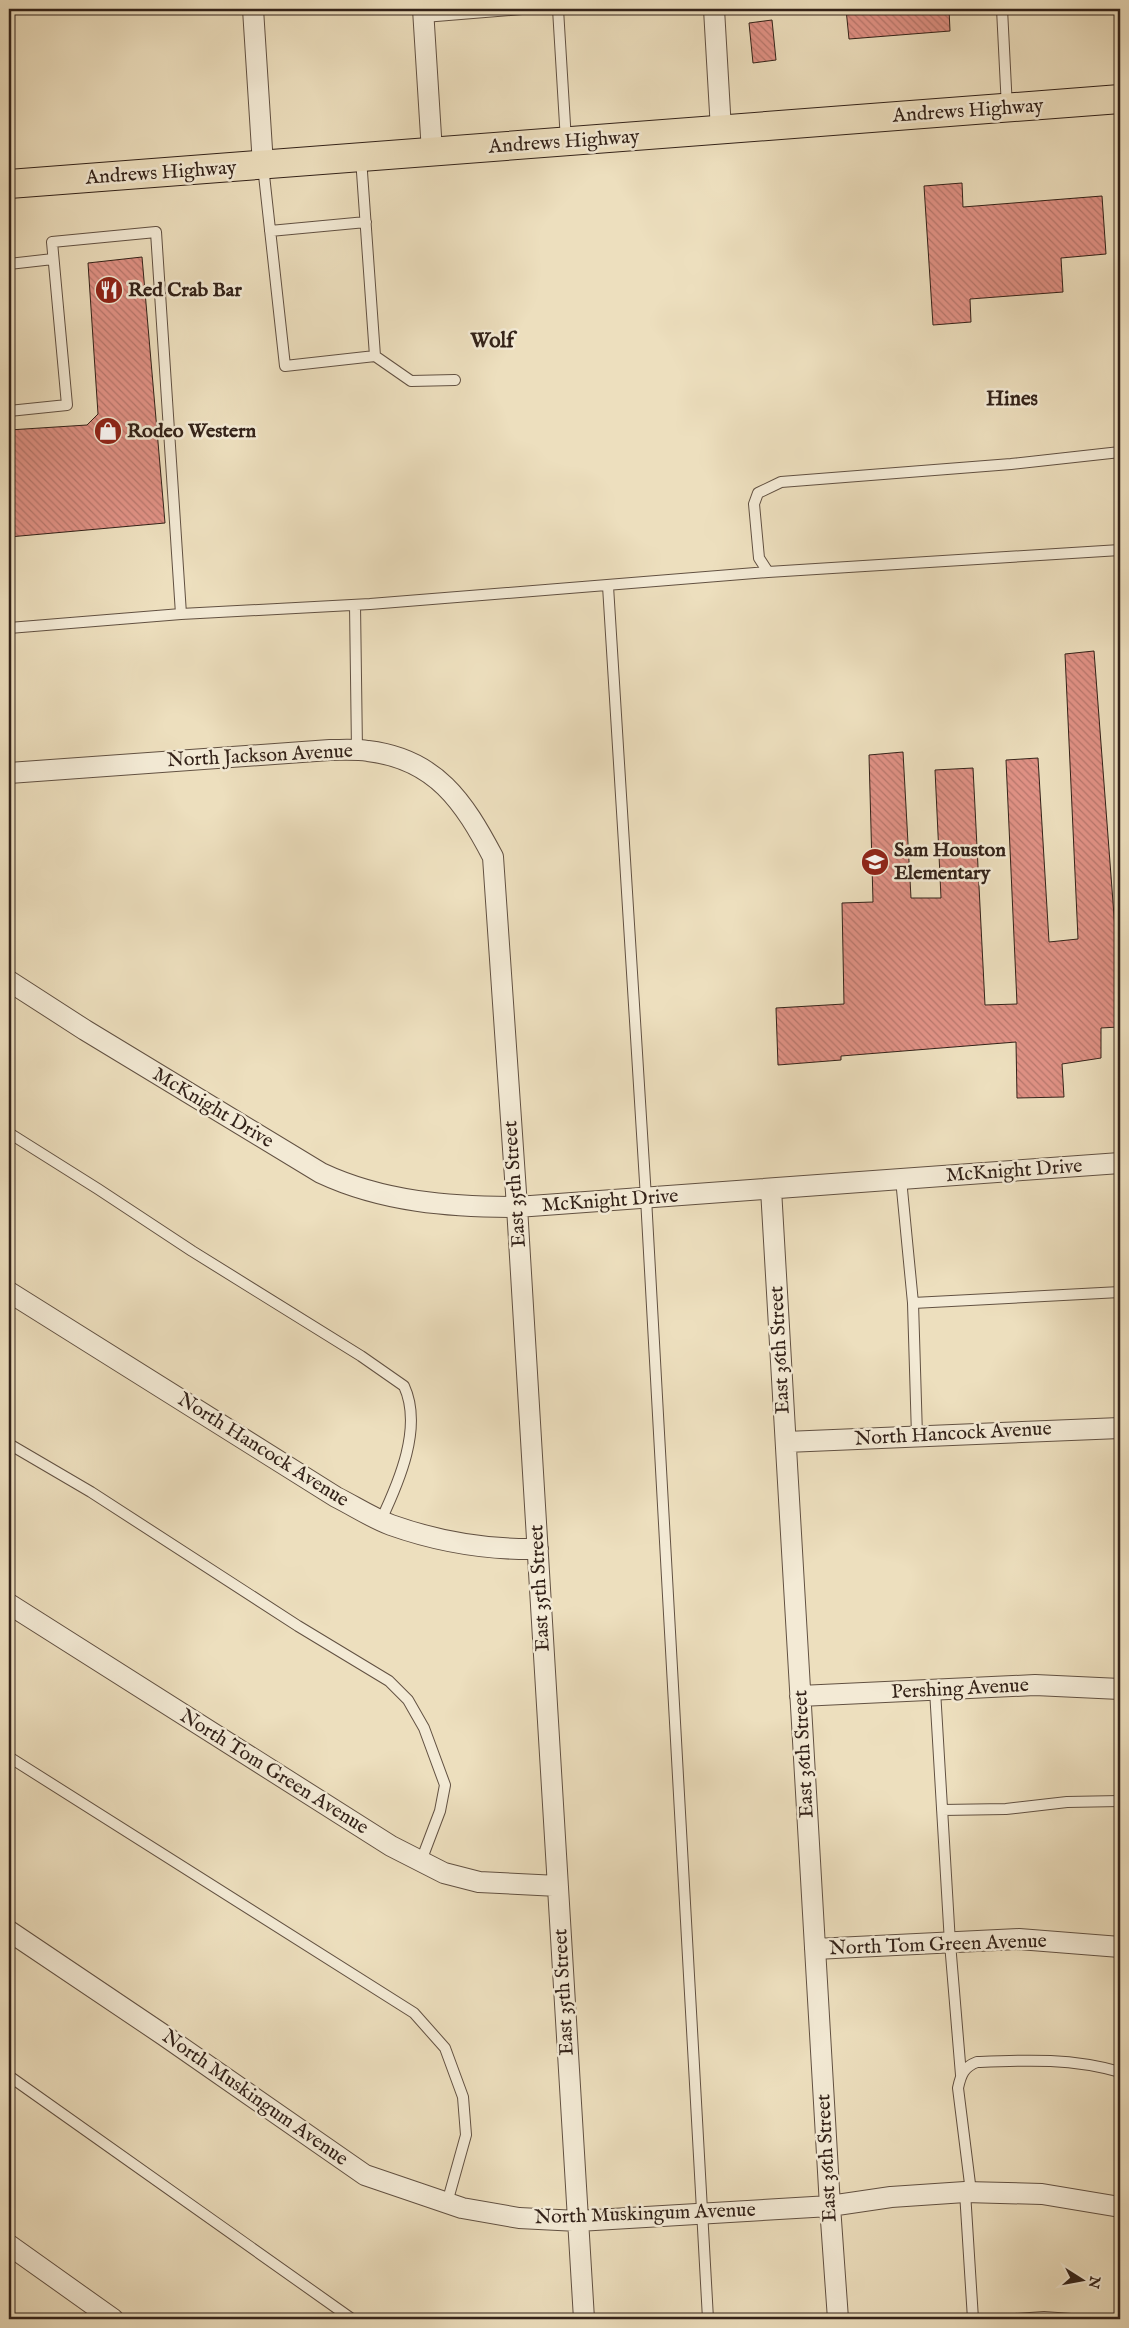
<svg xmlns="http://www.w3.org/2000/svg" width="1129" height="2328" viewBox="0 0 1129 2328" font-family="'IM FELL English',serif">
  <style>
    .building { fill: url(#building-back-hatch); stroke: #332219 }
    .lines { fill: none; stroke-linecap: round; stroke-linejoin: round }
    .lane-casing { stroke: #625142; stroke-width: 12 }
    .street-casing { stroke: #625142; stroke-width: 22 }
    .primary-casing { stroke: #332219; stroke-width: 30 }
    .lane { stroke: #f3ead5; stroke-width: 10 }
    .street { stroke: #f3ead5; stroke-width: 20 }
    .primary { stroke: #eddfbe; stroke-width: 28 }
    .labels { text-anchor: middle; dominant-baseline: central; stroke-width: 5; stroke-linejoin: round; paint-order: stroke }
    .street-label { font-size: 20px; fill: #332219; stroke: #f3ead5 }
    .poi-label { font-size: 20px; font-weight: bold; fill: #332219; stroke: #f3ead5; text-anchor: start }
    .neighbourhood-label { font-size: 21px; font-weight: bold; fill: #332219; stroke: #f3ead5 }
  </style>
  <defs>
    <pattern id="building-back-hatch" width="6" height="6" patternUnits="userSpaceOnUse" patternTransform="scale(1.25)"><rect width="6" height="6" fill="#e19286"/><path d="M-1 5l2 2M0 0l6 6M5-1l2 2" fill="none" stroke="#b7776d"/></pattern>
  </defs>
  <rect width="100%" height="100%" fill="#eddfbe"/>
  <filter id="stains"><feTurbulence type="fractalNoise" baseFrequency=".004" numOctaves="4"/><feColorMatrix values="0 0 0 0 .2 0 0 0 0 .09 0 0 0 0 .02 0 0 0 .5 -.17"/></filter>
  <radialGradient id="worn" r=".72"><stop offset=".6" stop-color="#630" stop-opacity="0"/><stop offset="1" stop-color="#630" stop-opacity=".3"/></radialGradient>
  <!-- building -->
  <path class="building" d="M846 9H949L950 31 849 39Z
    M772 20 776 60 753 63 749 23Z
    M962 183 963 207 1102 196 1106 254 1061 258 1063 292 970 299 971 322 933 325 924 186Z
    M142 257 165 523 9 537V430L87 425 98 414 88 263Z
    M1094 651 1120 995 1118 1027 1101 1028V1058L1062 1064 1064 1097 1017 1098 1016 1042 841 1056V1060L778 1065 776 1008 844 1004 842 903 873 902 869 755 903 752 911 898H941L935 770 973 768 985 1005 1017 1004 1006 760 1038 758 1049 942 1078 939 1065 654Z"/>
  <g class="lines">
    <defs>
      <path id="lane" d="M558 9 566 141
        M1002 9 1007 108
        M424 17 522 9
        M263 166 285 366 375 356 361 158
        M270 231 366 222
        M9 264 53 259
        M375 356 411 381 455 380
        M9 411 67 405 52 242 156 232 181 614 9 628
        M1120 452 1011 464 781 482 758 493 754 504 759 558 768 572 1120 550
        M608 586 646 1198 708 2319
        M355 605 357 750
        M181 614 370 604 768 572
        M9 1133 98 1189 192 1251 361 1356 404 1386C423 1427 399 1482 381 1520
        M901 1179 913 1303 917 1436
        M913 1303 1120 1292
        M9 1444 91 1492 298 1626 389 1681 408 1700 424 1728 445 1785 440 1811 421 1861
        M935 1690 950 1943 961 2075
        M9 1757 414 2013 445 2048 463 2097 466 2135 447 2203
        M942 1810 1006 1809 1067 1802 1120 1801
        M9 2076 352 2319
        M965 2192 973 2319
        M971 2192 958 2088C961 2074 964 2067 977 2062 1028 2060 1071 2058 1120 2072
        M1015 2319 1044 2317 1071 2319"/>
      <path id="street" d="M253 9 263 165
        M423 9 432 152
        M714 9 721 130
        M9 773 330 750C343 750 356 749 368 751 436 759 464 802 493 857L517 1207 584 2319
        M9 981 85 1030 321 1173C383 1202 450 1207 517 1207L1120 1163
        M771 1189 830 2206 838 2319
        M9 1292 336 1497C354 1506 372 1518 391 1525 439 1542 488 1550 538 1549
        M786 1442 1120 1428
        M9 1604 391 1846 444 1873 479 1882 558 1886
        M800 1696 1035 1685 1120 1689
        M9 1931 165 2036 365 2175 462 2208 519 2218 578 2221 830 2206 891 2197 965 2192 1042 2194 1120 2207
        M815 1949 1019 1939 1120 1947
        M9 2245 113 2319"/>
      <path id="primary" d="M9 184 1120 99"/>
    </defs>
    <!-- lane casing -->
    <use href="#lane" class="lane-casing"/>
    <!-- street casing -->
    <use href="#street" class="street-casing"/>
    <!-- primary casing -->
    <use href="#primary" class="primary-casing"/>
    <!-- lane -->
    <use href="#lane" class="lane"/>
    <!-- street -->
    <use href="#street" class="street"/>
    <!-- primary -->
    <use href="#primary" class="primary"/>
  </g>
  <!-- icons -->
  <defs>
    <symbol id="restaurant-disc" viewBox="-11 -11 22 22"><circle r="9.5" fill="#8f2418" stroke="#f3ead5"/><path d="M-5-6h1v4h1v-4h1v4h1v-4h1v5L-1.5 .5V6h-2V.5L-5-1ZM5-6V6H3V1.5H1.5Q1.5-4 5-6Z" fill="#fff"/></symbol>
    <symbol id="shop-disc" viewBox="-11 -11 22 22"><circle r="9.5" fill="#8f2418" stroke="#f3ead5"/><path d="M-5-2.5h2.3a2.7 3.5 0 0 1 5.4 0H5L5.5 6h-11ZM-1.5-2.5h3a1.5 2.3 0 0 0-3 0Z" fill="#fff"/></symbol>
    <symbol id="school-disc" viewBox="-11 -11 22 22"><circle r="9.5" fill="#8f2418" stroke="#f3ead5"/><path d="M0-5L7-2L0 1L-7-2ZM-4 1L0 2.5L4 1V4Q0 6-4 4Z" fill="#fff"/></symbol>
  </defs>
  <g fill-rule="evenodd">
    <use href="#restaurant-disc" x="93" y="274" width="32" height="32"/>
    <use href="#shop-disc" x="92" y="415" width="32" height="32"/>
    <use href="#school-disc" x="859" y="846" width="32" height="32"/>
  </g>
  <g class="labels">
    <!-- street labels -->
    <g class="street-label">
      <text transform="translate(968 111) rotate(-4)">Andrews Highway</text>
      <text transform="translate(564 142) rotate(-4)">Andrews Highway</text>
      <text transform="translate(161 173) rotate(-4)">Andrews Highway</text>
      <text transform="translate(260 756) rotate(-3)">North Jackson Avenue</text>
      <text transform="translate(213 1108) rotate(31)">McKnight Drive</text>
      <text transform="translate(1014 1171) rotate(-4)">McKnight Drive</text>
      <text transform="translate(515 1184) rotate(-94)">East 35th Street</text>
      <text transform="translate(610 1201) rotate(-4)">McKnight Drive</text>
      <text transform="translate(780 1350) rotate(-93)">East 36th Street</text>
      <text transform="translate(953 1434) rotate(-3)">North Hancock Avenue</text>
      <text transform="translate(263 1450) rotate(32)">North Hancock Avenue</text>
      <text transform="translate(540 1588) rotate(-93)">East 35th Street</text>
      <text transform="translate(960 1689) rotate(-3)">Pershing Avenue</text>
      <text transform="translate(804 1754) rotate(-93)">East 36th Street</text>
      <text transform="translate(274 1772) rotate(32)">North Tom Green Avenue</text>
      <text transform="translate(938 1945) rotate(-2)">North Tom Green Avenue</text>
      <text transform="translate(564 1992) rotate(-93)">East 35th Street</text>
      <text transform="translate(255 2098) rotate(35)">North Muskingum Avenue</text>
      <text transform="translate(827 2158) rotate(-93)">East 36th Street</text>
      <text transform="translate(645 2214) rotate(-2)">North Muskingum Avenue</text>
    </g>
    <!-- poi labels -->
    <g class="poi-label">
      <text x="128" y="290">Red Crab Bar</text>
      <text x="127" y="431">Rodeo Western</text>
      <text x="894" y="850">Sam Houston<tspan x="894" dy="23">Elementary</tspan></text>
    </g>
    <!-- neighbourhood labels -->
    <g class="neighbourhood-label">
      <text x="492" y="341">Wolf</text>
      <text x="1012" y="399">Hines</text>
    </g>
  </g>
  <!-- margin -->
  <rect width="1129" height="2328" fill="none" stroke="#eddfbe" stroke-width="30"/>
  <rect x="10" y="10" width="1109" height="2308" fill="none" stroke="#332219" stroke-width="2.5"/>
  <rect x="15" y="15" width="1099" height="2298" fill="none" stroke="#332219"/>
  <!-- north arrow -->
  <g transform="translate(1082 2280) rotate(101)" stroke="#f3ead5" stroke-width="4" paint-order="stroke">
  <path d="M0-4L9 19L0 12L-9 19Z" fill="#332219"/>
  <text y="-8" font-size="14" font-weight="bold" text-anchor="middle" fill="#332219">N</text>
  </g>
  <rect width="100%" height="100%" filter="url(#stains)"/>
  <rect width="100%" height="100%" fill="url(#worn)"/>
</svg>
